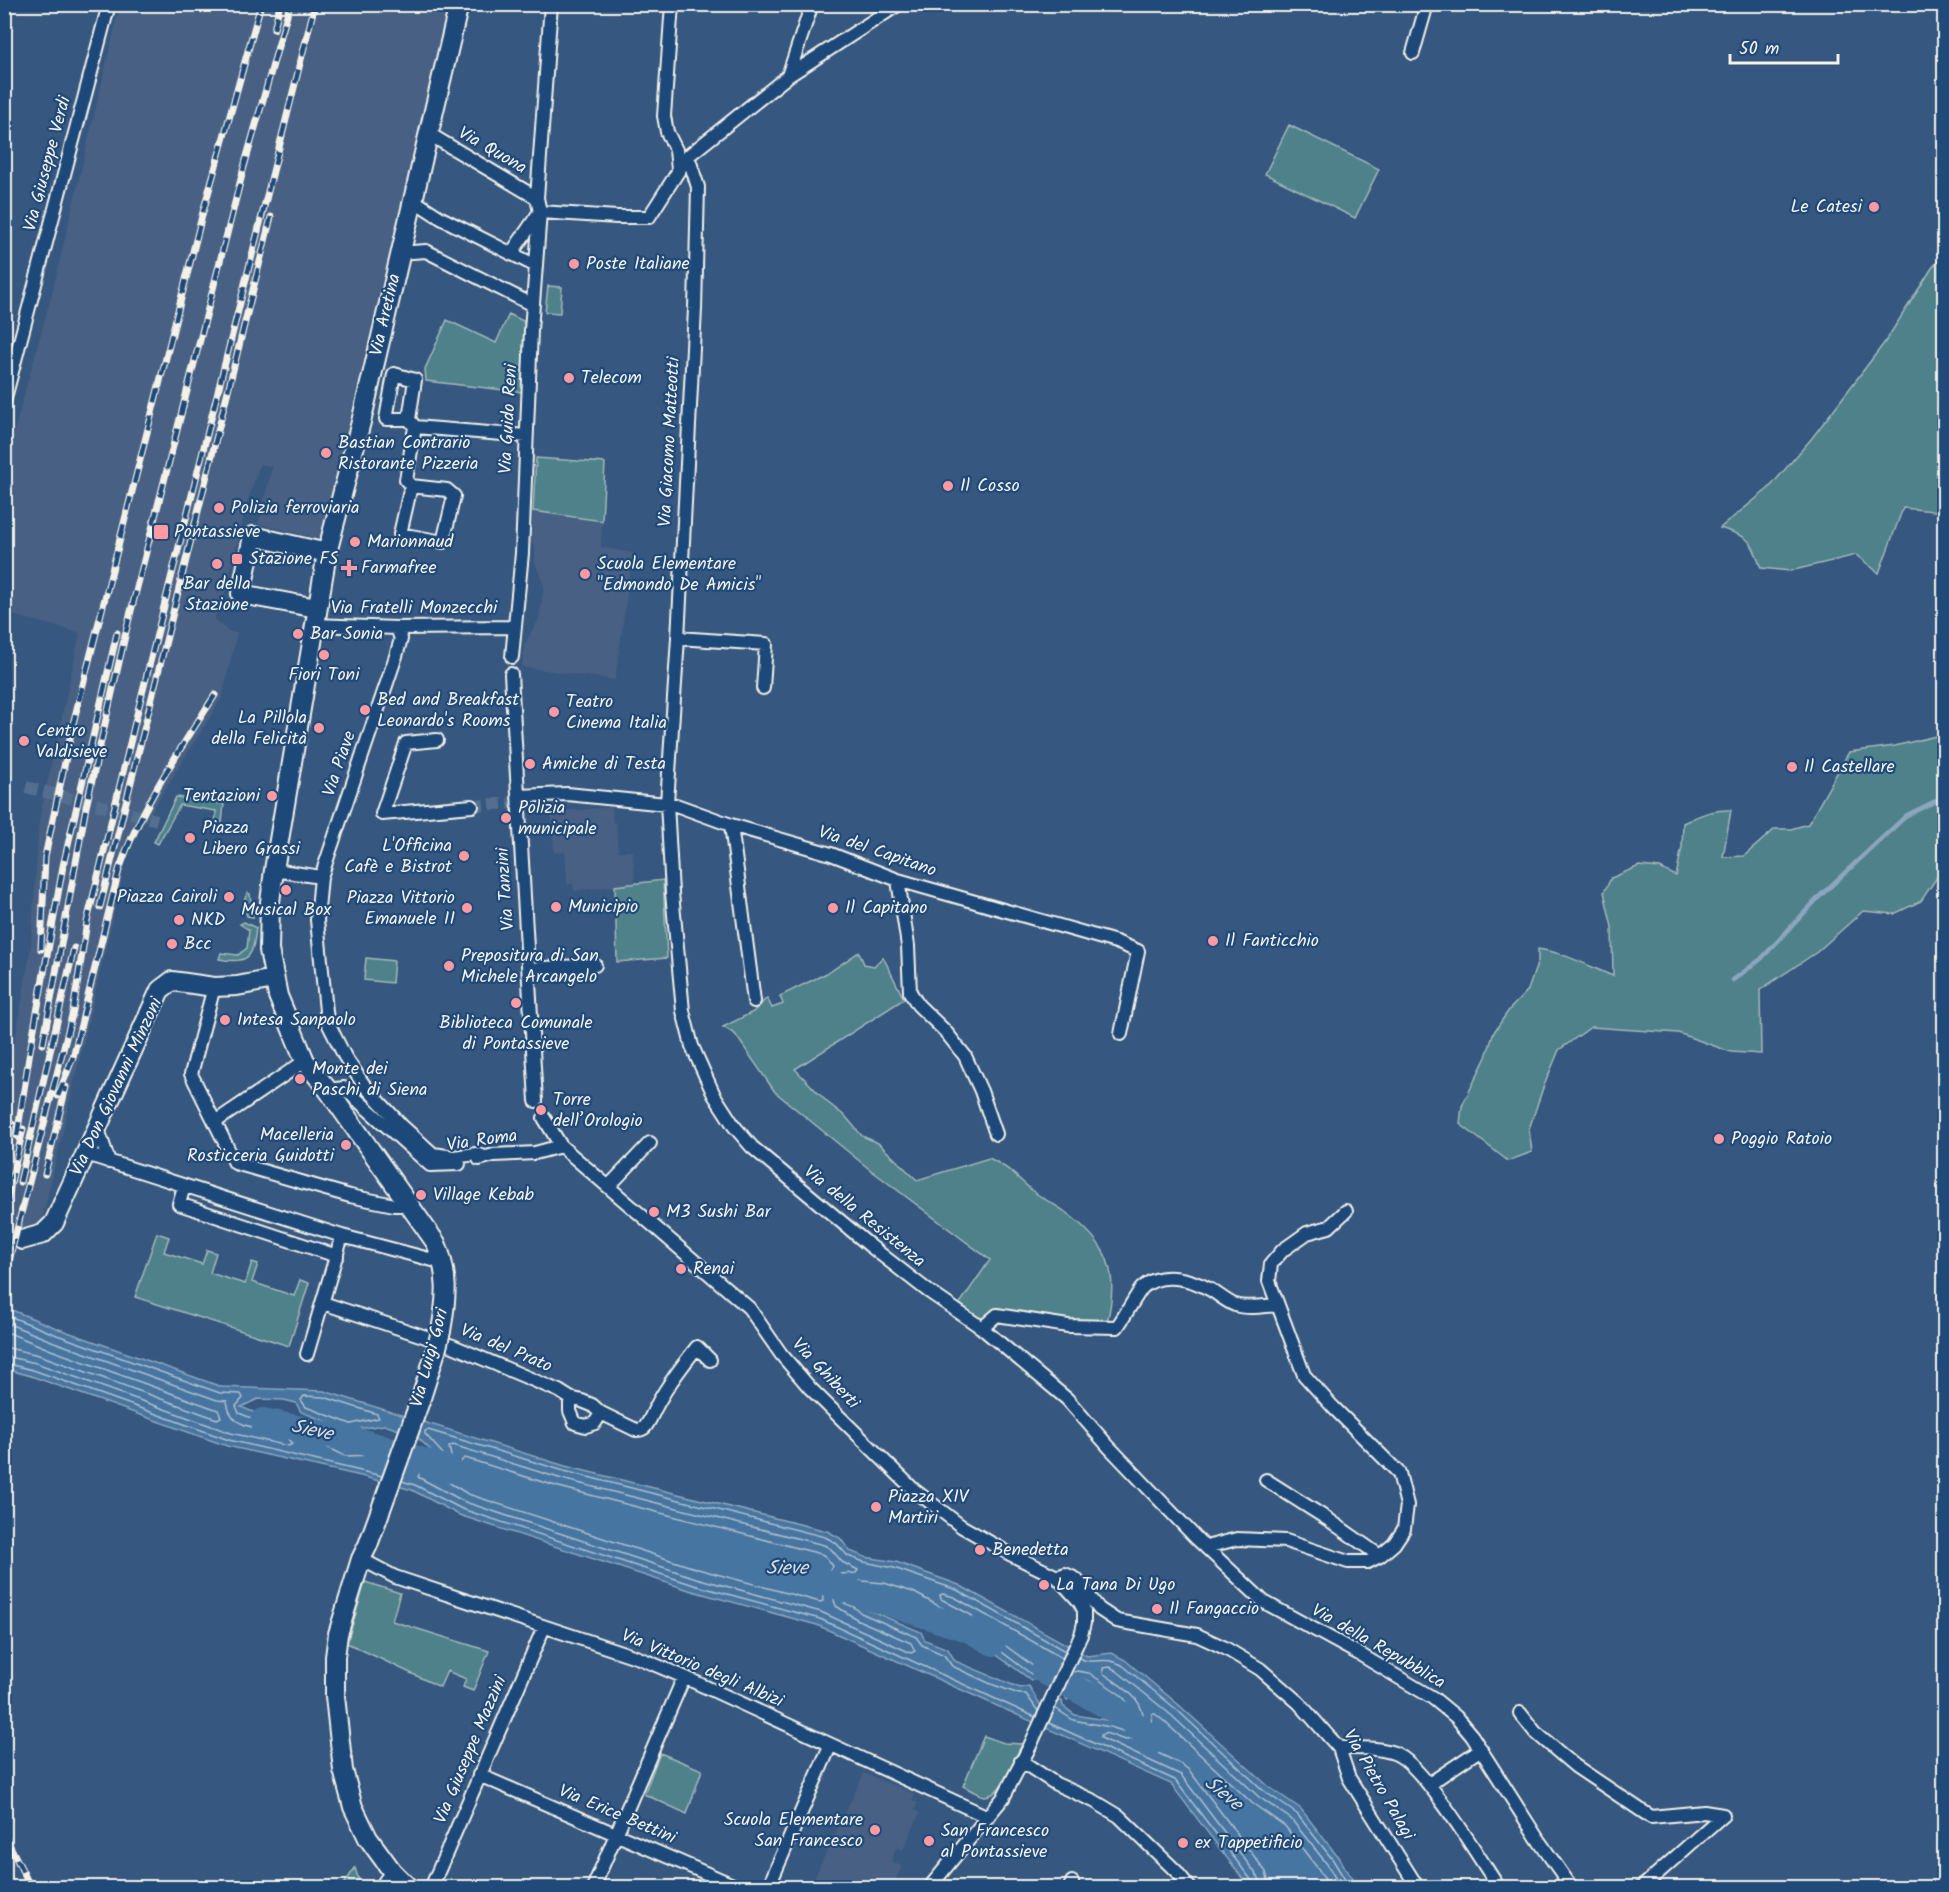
<svg xmlns="http://www.w3.org/2000/svg" width="1949" height="1892" viewBox="0 0 1949 1892" font-family="Kalam,sans-serif">
  <style>
    .built { fill: #466083 }
    .green { fill: #50818b; stroke: #a2b9ba; stroke-width: 1.5 }
    .water { fill: #4674a1; stroke: #8ca6bd; stroke-width: 1.5; fill-rule: evenodd }
    .lines { fill: none; stroke-linecap: round; stroke-linejoin: round }
    .shore { stroke: #aebfcc; stroke-width: 1.5 }
    .stream { stroke: #8ca6bd; stroke-width: 4.5 }
    .river { stroke: #4674a1; stroke-width: 26 }
    .street-tunnel { stroke: #526e8f; stroke-width: 12; stroke-dasharray: 12 6; stroke-linecap: butt }
    .secondary-tunnel { stroke: #526e8f; stroke-width: 18; stroke-dasharray: 18 9; stroke-linecap: butt }
    .street-casing { stroke: #f4f1e8; stroke-width: 16 }
    .secondary-casing { stroke: #f4f1e8; stroke-width: 22 }
    .street { stroke: #1f4a7a; stroke-width: 12 }
    .secondary { stroke: #1f4a7a; stroke-width: 18 }
    .rail-casing { stroke: #f4f1e8; stroke-width: 7 }
    .rail { stroke: #1f4a7a; stroke-width: 4.5; stroke-dasharray: 14; stroke-linecap: butt }
    .secondary-bridge-casing { stroke: #f4f1e8; stroke-width: 22; stroke-linecap: butt }
    .secondary-bridge { stroke: #1f4a7a; stroke-width: 18 }
    .poi-dot { fill: #ff9aa2; stroke: #1f4a7a; stroke-width: 2 }
    .labels { text-anchor: middle; dominant-baseline: central; stroke-width: 4.5; stroke-linejoin: round; paint-order: stroke }
    .street-label { font-size: 18px; fill: #f4f1e8; stroke: #1f4a7a }
    .poi-label { font-size: 18px; fill: #f4f1e8; stroke: #1f4a7a; text-anchor: start }
    .water-label { font-size: 20px; font-style: italic; fill: #dadedd; stroke: #1f4a7a }
  </style>
  <rect width="100%" height="100%" fill="#36577f"/>
  <filter id="ink" filterUnits="userSpaceOnUse"><feTurbulence type="fractalNoise" baseFrequency=".0167" numOctaves="2"/><feDisplacementMap in="SourceGraphic" scale="12" xChannelSelector="R" yChannelSelector="G"/><feConvolveMatrix kernelMatrix="1 2 1 2 8 2 1 2 1" color-interpolation-filters="sRGB"/></filter>
  <g filter="url(#ink)">
    <!-- built -->
    <path class="built" d="M120 5H449L321 539 258 524 272 467 260 464 248 500 221 608 217 607 215 619 228 631 237 633 222 698 129 848 41 1225 22 1234 12 1268 5 1266V1089L17 1029 31 946 39 820 80 633 5 613V464L53 289Z
      M536 458 605 463 601 547 633 553 615 680 522 667 524 645 539 618 544 586 535 562V547L531 543Z
      M612 807 613 823 616 822 618 851H633L635 882 663 880 667 958 617 962 615 886 574 891 573 884H567L565 852 554 853 551 812Z
      M864 1773 915 1794 912 1800 918 1803 915 1810 920 1813 903 1850 897 1847 891 1861 902 1866 892 1887H839L814 1878Z"/>
    <!-- green -->
    <path class="green" d="M1289 125 1379 169 1355 218 1265 174Z
      M1944 254V512L1903 508 1879 573 1856 555 1790 571 1761 568C1750 538 1751 538 1720 528L1769 488 1812 438 1885 342 1932 268Z
      M548 286 562 287 560 313 545 312Z
      M509 314 523 321 527 329 522 392 426 381 425 369 447 320 496 343Z
      M536 458 605 463 602 521 533 511Z
      M1944 734V867L1921 901 1894 914 1863 911 1817 952 1760 990 1761 1054 1731 1052 1678 1033 1591 1027 1559 1050 1543 1088 1529 1129 1532 1152 1508 1161 1460 1124 1462 1106 1486 1057 1494 1032 1509 1010 1528 990 1538 961V949C1566 953 1588 966 1613 976L1612 927 1604 892 1611 878 1639 866 1660 868 1676 876 1682 847 1683 823C1700 815 1712 809 1731 810L1723 857 1744 856 1775 829H1791L1808 824 1849 752 1895 746Z
      M176 797 224 804 221 833 215 829 216 811 180 805 158 844 154 842Z
      M663 880 667 958 617 962 615 886Z
      M247 893 250 894 253 917 247 916 245 909 242 907Z
      M244 922 256 928C253 956 250 965 219 959L221 953 238 955 247 948 249 930 240 924Z
      M859 952 864 964 874 966 883 957 904 999 795 1069 827 1102 846 1117 862 1136 878 1143 917 1180 989 1158C1010 1168 1016 1177 1033 1191 1043 1199 1054 1204 1064 1211 1108 1243 1120 1270 1107 1323L1063 1321 1004 1312 979 1326 954 1312 990 1260 868 1168 775 1092 735 1034 723 1027 753 1012 767 998 772 1008 783 1004 780 996 831 971Z
      M366 958 394 961 392 983 364 980Z
      M157 1233 169 1237 164 1252 202 1264 207 1250 216 1253 210 1273 245 1284 252 1262 258 1264 252 1282 294 1296 300 1280 309 1283 289 1346 135 1297Z
      M365 1582 400 1593 392 1621 489 1651 473 1691 463 1687 466 1679 447 1671 440 1687 347 1643Z
      M984 1736 1004 1743 1022 1744C1016 1756 1001 1798 985 1796 978 1795 969 1789 963 1786Z
      M660 1753 702 1770 687 1814 644 1794Z
      M355 1868 361 1887H342Z"/>
    <!-- water -->
    <path class="water" d="M4 1307 59 1329 222 1387 324 1391 565 1466 827 1531 840 1538 850 1551 865 1557 896 1562 959 1585 1087 1656 1112 1653 1125 1660 1179 1705 1268 1786 1301 1809 1338 1857 1357 1887H1249L1171 1784 817 1625 692 1591 459 1515 412 1490 361 1476 227 1446 31 1376 5 1369ZM258 1399 284 1400 296 1403 301 1412 350 1430 384 1425 415 1435 441 1460 415 1461 412 1453H390L373 1449 346 1451 330 1442 320 1434 298 1429 292 1421 263 1416 241 1407ZM844 1587C884 1587 905 1594 939 1613 951 1619 961 1624 969 1635L1031 1680 1056 1677 1067 1700 1075 1696 1072 1682 1076 1677C1095 1680 1093 1687 1106 1693 1113 1697 1125 1702 1128 1712 1129 1716 1128 1722 1129 1727L1112 1721 1075 1715 1063 1706 1062 1701 1041 1706 1029 1686 1020 1688 955 1661 948 1649 925 1640 921 1632 864 1608 857 1601 847 1598Z"/>
    <g class="lines">
      <!-- shore -->
      <path class="shore" d="M4 1314 57 1335 220 1393 241 1394 243 1398 236 1406 239 1413 261 1422 288 1427 296 1435 318 1440 327 1447 345 1456 373 1455 388 1458
        M4 1322 54 1342 217 1400 227 1401C228 1405 228 1410 231 1414 242 1434 282 1425 292 1444L288 1446 231 1433 36 1363 4 1356
        M4 1331 51 1350 218 1410 221 1417 217 1419 39 1355 4 1347
        M4 1363 33 1370 229 1440 382 1476
        M304 1396 324 1397 377 1414 379 1418 351 1424 306 1407 301 1400Z
        M453 1445 562 1479 824 1545 831 1549 842 1562 858 1570 856 1573 840 1574 833 1581 831 1591 836 1606 858 1620 911 1643 915 1651 911 1653 821 1612 696 1578 465 1502 418 1477 420 1473 439 1474 447 1470 452 1460 449 1447Z
        M465 1458 559 1487 821 1554 825 1556 833 1566 822 1583 823 1601 820 1602 698 1569 468 1494 448 1482 458 1471 462 1460Z
        M409 1462C416 1469 437 1468 444 1463V1455L425 1434V1431L428 1430 564 1471 825 1537 836 1543 848 1556 864 1562 894 1568 957 1590 1065 1651
        M402 1481 415 1485 462 1509 694 1585 820 1619 1035 1717
        M1079 1658C1094 1666 1104 1655 1122 1665L1176 1709 1264 1791 1297 1814 1333 1860 1350 1888
        M1059 1664 1033 1666 979 1626 971 1615 941 1599 940 1595 943 1594 954 1597 1062 1658
        M1055 1708 1073 1720 1110 1727 1126 1732 1134 1728 1133 1709 1121 1695 1089 1673 1077 1671 1072 1673
        M1038 1711 1026 1694H1019L991 1684 952 1666 944 1655 922 1645 916 1637 861 1613 854 1607 844 1603 838 1591 839 1585 844 1581H862L884 1583 913 1592 966 1621 974 1631 1031 1674 1056 1671
        M1049 1723 1175 1780 1252 1881 1254 1888
        M1261 1888 1259 1878 1181 1775 1101 1738V1735L1104 1733C1112 1734 1119 1739 1126 1740 1133 1740 1139 1736 1141 1730 1152 1701 1120 1686 1103 1673V1668L1110 1667 1117 1671 1171 1715 1259 1797 1291 1819 1327 1864 1341 1888
        M1270 1888 1266 1872 1189 1770 1181 1764 1143 1746 1150 1732 1152 1714H1155L1165 1722 1252 1803 1285 1826 1319 1870 1330 1888"/>
      <!-- stream -->
      <path class="stream" d="M1733 980 1761 959 1820 896 1907 815 1944 797"/>
      <!-- river -->
      <path class="river" d="M263 1421 363 1442 451 1470
        M810 1578 970 1630 993 1643
        M1044 1671 1124 1715 1154 1741"/>
      <!-- street-tunnel -->
      <path class="street-tunnel" d="M26 787 157 820
        M472 806 510 803"/>
      <!-- secondary-tunnel -->
      <path class="secondary-tunnel" d="M4 1236 22 1240"/>
      <defs>
        <path id="street" d="M672 4 664 116 667 132 676 150 678 169
          M1413 53 1427 4
          M788 76 812 4
          M429 134 537 198
          M688 156 698 187 695 309 678 638 667 803 672 893 683 1011 692 1046 714 1095 734 1126 752 1147 869 1245 928 1291 982 1328 997 1315 1068 1326 1117 1327C1124 1318 1136 1295 1142 1288 1161 1270 1191 1279 1211 1290 1219 1295 1227 1302 1235 1305 1247 1309 1264 1306 1277 1305
          M413 200 441 218 536 266
          M540 212 617 217H649L688 156 788 76 899 4
          M399 253 426 251 527 302H533
          M511 254 539 213
          M4 402 109 4
          M409 419H386L394 374 415 380 409 419 415 427
          M411 486 447 490 454 496 443 542 400 534 411 486 406 480 415 427 526 436
          M314 625 397 628 515 627
          M397 628 401 639 396 656 321 877 317 920 327 1021 345 1057 364 1085 402 1126 433 1154 454 1157 476 1154 485 1157
          M678 638 766 644 763 688
          M512 657 522 553 531 330 540 212 537 198 551 4
          M511 674 536 1101
          M437 740 406 743 382 814 472 806
          M518 796 567 794 676 805 731 825 831 854 898 880 1116 942 1138 951 1121 1034
          M731 825 754 1001
          M274 870 321 877
          M898 880 908 946 910 992 918 1005 945 1031 965 1056 981 1091 996 1134
          M529 969 595 965
          M214 987 191 1074 235 1163 350 1196 394 1205H407
          M328 1090 344 1088 430 1165 459 1164
          M544 1118 561 1146 749 1308 781 1354 810 1388 913 1489 961 1526 1010 1554 1057 1577 1079 1601 1084 1610V1623L1081 1635 1030 1746 1003 1798 929 1888
          M215 1122 305 1061
          M98 1129 109 1162
          M86 1154 342 1236 444 1263
          M479 1159 494 1155 535 1153 561 1146
          M184 1186 179 1204 337 1256
          M609 1186 650 1143
          M323 1303 453 1346 559 1391 570 1398 582 1401 592 1405 601 1413 636 1430C645 1430 646 1426 650 1419 662 1392 679 1370 697 1347L710 1360
          M977 1324 1067 1399 1109 1447 1197 1539 1264 1602 1361 1655 1433 1698 1456 1717 1472 1736 1539 1841 1572 1888
          M307 1354 342 1236
          M570 1398V1411L575 1423 586 1426 595 1423 601 1413
          M1266 1480 1329 1520 1380 1556
          M1206 1547 1237 1539 1286 1541 1348 1562H1368L1380 1556 1394 1544 1404 1529 1407 1505 1399 1473 1333 1407 1304 1375 1269 1281 1271 1264 1283 1250 1307 1233 1329 1227 1346 1211
          M361 1559 395 1577 639 1658 684 1677 988 1817
          M1057 1577 1065 1574 1076 1579 1099 1609 1117 1621 1197 1635 1225 1648 1260 1669 1299 1703 1339 1748 1349 1778 1418 1888
          M1520 1713 1535 1732 1575 1766 1651 1817 1704 1812 1723 1815 1641 1888
          M1339 1748C1356 1748 1377 1747 1394 1753 1423 1763 1480 1859 1499 1888
          M1021 1761 1056 1784 1094 1801 1119 1816 1176 1871 1190 1888
          M479 1775 740 1888
          M1429 1784 1481 1749
          M380 1888 392 1871
          M431 1888 544 1627
          M593 1888 684 1677
          M768 1888 830 1746
          M1070 1888 1072 1882"/>
        <path id="secondary" d="M317 608 241 594 253 536 327 553
          M22 1240 43 1234 54 1223 160 990 172 981 214 987 237 986 274 979
          M441 1331C447 1297 449 1275 436 1243L328 1090 305 1061 278 996 269 950 270 902 274 870 327 553 362 418 459 4
          M409 1888 392 1871 368 1838 353 1807 343 1770 335 1696V1657L338 1634 361 1559 368 1545 420 1401 436 1351"/>
      </defs>
      <!-- street casing -->
      <use href="#street" class="street-casing"/>
      <!-- secondary casing -->
      <use href="#secondary" class="secondary-casing"/>
      <!-- street -->
      <use href="#street" class="street"/>
      <!-- secondary -->
      <use href="#secondary" class="secondary"/>
      <defs>
        <path id="rail" d="M274 29 280 4
          M100 907 271 217
          M41 949 45 857 73 724 203 212 261 4
          M43 1044 86 807 128 623 244 167 290 4
          M58 1096 73 1057 119 870C141 806 179 751 215 695
          M17 1136 29 1057 63 866 117 633
          M4 1162 12 1124
          M45 1174 66 1087
          M20 1182 74 948
          M4 1214 23 1129
          M4 1280 73 1011 87 922 136 718 315 4
          M4 1834 31 1888"/>
      </defs>
      <!-- rail casing -->
      <use href="#rail" class="rail-casing"/>
      <!-- rail -->
      <use href="#rail" class="rail"/>
      <defs>
        <path id="secondary-bridge" d="M436 1351 441 1331"/>
      </defs>
      <!-- secondary-bridge casing -->
      <use href="#secondary-bridge" class="secondary-bridge-casing"/>
      <!-- secondary-bridge -->
      <use href="#secondary-bridge" class="secondary-bridge"/>
    </g>
  </g>
  <!-- markers -->
  <g class="poi-dot">
    <circle cx="1874" cy="207" r="6"/>
    <circle cx="574" cy="264" r="6"/>
    <circle cx="569" cy="378" r="6"/>
    <circle cx="326" cy="453" r="6"/>
    <circle cx="948" cy="486" r="6"/>
    <circle cx="219" cy="508" r="6"/>
    <rect x="153" y="524" width="16" height="16" rx="3"/>
    <circle cx="355" cy="542" r="6"/>
    <rect x="231" y="553" width="12" height="12" rx="3"/>
    <circle cx="217" cy="564" r="6"/>
    <path d="M346 559h6v6h6v6h-6v6h-6v-6h-6v-6h6z"/>
    <circle cx="585" cy="574" r="6"/>
    <circle cx="298" cy="634" r="6"/>
    <circle cx="324" cy="655" r="6"/>
    <circle cx="365" cy="710" r="6"/>
    <circle cx="554" cy="712" r="6"/>
    <circle cx="319" cy="728" r="6"/>
    <circle cx="24" cy="741" r="6"/>
    <circle cx="530" cy="764" r="6"/>
    <circle cx="1792" cy="767" r="6"/>
    <circle cx="272" cy="796" r="6"/>
    <circle cx="506" cy="818" r="6"/>
    <circle cx="190" cy="838" r="6"/>
    <circle cx="464" cy="856" r="6"/>
    <circle cx="286" cy="890" r="6"/>
    <circle cx="229" cy="897" r="6"/>
    <circle cx="556" cy="907" r="6"/>
    <circle cx="467" cy="908" r="6"/>
    <circle cx="833" cy="908" r="6"/>
    <circle cx="179" cy="920" r="6"/>
    <circle cx="1213" cy="941" r="6"/>
    <circle cx="172" cy="944" r="6"/>
    <circle cx="449" cy="966" r="6"/>
    <circle cx="516" cy="1003" r="6"/>
    <circle cx="225" cy="1020" r="6"/>
    <circle cx="300" cy="1079" r="6"/>
    <circle cx="541" cy="1110" r="6"/>
    <circle cx="1719" cy="1139" r="6"/>
    <circle cx="346" cy="1145" r="6"/>
    <circle cx="421" cy="1195" r="6"/>
    <circle cx="654" cy="1212" r="6"/>
    <circle cx="681" cy="1269" r="6"/>
    <circle cx="876" cy="1507" r="6"/>
    <circle cx="980" cy="1550" r="6"/>
    <circle cx="1044" cy="1585" r="6"/>
    <circle cx="1157" cy="1609" r="6"/>
    <circle cx="875" cy="1830" r="6"/>
    <circle cx="929" cy="1841" r="6"/>
    <circle cx="1183" cy="1843" r="6"/>
  </g>
  <g class="labels">
    <!-- street labels -->
    <g class="street-label">
      <text transform="translate(492 151) rotate(30)">Via Quona</text>
      <text transform="translate(48 164) rotate(-75)">Via Giuseppe Verdi</text>
      <text transform="translate(386 315) rotate(-77)">Via Aretina</text>
      <text transform="translate(509 419) rotate(-87)">Via Guido Reni</text>
      <text transform="translate(670 442) rotate(-87)">Via Giacomo Matteotti</text>
      <text x="414" y="608">Via Fratelli Monzecchi</text>
      <text transform="translate(340 764) rotate(-71)">Via Piave</text>
      <text transform="translate(877 852) rotate(19)">Via del Capitano</text>
      <text transform="translate(506 889) rotate(-94)">Via Tanzini</text>
      <text transform="translate(117 1087) rotate(-65)">Via Don Giovanni Minzoni</text>
      <text transform="translate(482 1141) rotate(-8)">Via Roma</text>
      <text transform="translate(864 1217) rotate(39)">Via della Resistenza</text>
      <text transform="translate(506 1349) rotate(23)">Via del Prato</text>
      <text transform="translate(430 1358) rotate(-75)">Via Luigi Gori</text>
      <text transform="translate(825 1374) rotate(47)">Via Ghiberti</text>
      <text transform="translate(1378 1647) rotate(30)">Via della Repubblica</text>
      <text transform="translate(702 1669) rotate(23)">Via Vittorio degli Albizi</text>
      <text transform="translate(471 1750) rotate(-67)">Via Giuseppe Mazzini</text>
      <text transform="translate(1378 1785) rotate(60)">Via Pietro Palagi</text>
      <text transform="translate(617 1815) rotate(23)">Via Erice Bettini</text>
    </g>
    <!-- poi labels -->
    <g class="poi-label">
      <text x="1862" y="207" text-anchor="end">Le Catesi</text>
      <text x="586" y="264">Poste Italiane</text>
      <text x="581" y="378">Telecom</text>
      <text x="338" y="443">Bastian Contrario<tspan x="338" dy="21">Ristorante Pizzeria</tspan></text>
      <text x="960" y="486">Il Cosso</text>
      <text x="231" y="508">Polizia ferroviaria</text>
      <text x="174" y="532">Pontassieve</text>
      <text x="367" y="542">Marionnaud</text>
      <text x="249" y="559">Stazione FS</text>
      <text x="597" y="564">Scuola Elementare<tspan x="597" dy="21">"Edmondo De Amicis"</tspan></text>
      <text x="361" y="568">Farmafree</text>
      <text x="217" y="584" text-anchor="middle">Bar della<tspan x="217" dy="21">Stazione</tspan></text>
      <text x="310" y="634">Bar Sonia</text>
      <text x="324" y="675" text-anchor="middle">Fiori Toni</text>
      <text x="377" y="700">Bed and Breakfast<tspan x="377" dy="21">Leonardo's Rooms</tspan></text>
      <text x="566" y="702">Teatro<tspan x="566" dy="21">Cinema Italia</tspan></text>
      <text x="307" y="718" text-anchor="end">La Pillola<tspan x="307" dy="21">della Felicità</tspan></text>
      <text x="36" y="731">Centro<tspan x="36" dy="21">Valdisieve</tspan></text>
      <text x="542" y="764">Amiche di Testa</text>
      <text x="1804" y="767">Il Castellare</text>
      <text x="260" y="796" text-anchor="end">Tentazioni</text>
      <text x="518" y="808">Polizia<tspan x="518" dy="21">municipale</tspan></text>
      <text x="202" y="828">Piazza<tspan x="202" dy="21">Libero Grassi</tspan></text>
      <text x="452" y="846" text-anchor="end">L'Officina<tspan x="452" dy="21">Cafè e Bistrot</tspan></text>
      <text x="217" y="897" text-anchor="end">Piazza Cairoli</text>
      <text x="455" y="898" text-anchor="end">Piazza Vittorio<tspan x="455" dy="21">Emanuele II</tspan></text>
      <text x="568" y="907">Municipio</text>
      <text x="845" y="908">Il Capitano</text>
      <text x="286" y="910" text-anchor="middle">Musical Box</text>
      <text x="191" y="920">NKD</text>
      <text x="1225" y="941">Il Fanticchio</text>
      <text x="184" y="944">Bcc</text>
      <text x="461" y="956">Prepositura di San<tspan x="461" dy="21">Michele Arcangelo</tspan></text>
      <text x="237" y="1020">Intesa Sanpaolo</text>
      <text x="516" y="1023" text-anchor="middle">Biblioteca Comunale<tspan x="516" dy="21">di Pontassieve</tspan></text>
      <text x="312" y="1069">Monte dei<tspan x="312" dy="21">Paschi di Siena</tspan></text>
      <text x="553" y="1100">Torre<tspan x="553" dy="21">dell’Orologio</tspan></text>
      <text x="334" y="1135" text-anchor="end">Macelleria<tspan x="334" dy="21">Rosticceria Guidotti</tspan></text>
      <text x="1731" y="1139">Poggio Ratoio</text>
      <text x="433" y="1195">Village Kebab</text>
      <text x="666" y="1212">M3 Sushi Bar</text>
      <text x="693" y="1269">Renai</text>
      <text x="888" y="1497">Piazza XIV<tspan x="888" dy="21">Martiri</tspan></text>
      <text x="992" y="1550">Benedetta</text>
      <text x="1056" y="1585">La Tana Di Ugo</text>
      <text x="1169" y="1609">Il Fangaccio</text>
      <text x="863" y="1820" text-anchor="end">Scuola Elementare<tspan x="863" dy="21">San Francesco</tspan></text>
      <text x="941" y="1831">San Francesco<tspan x="941" dy="21">al Pontassieve</tspan></text>
      <text x="1195" y="1843">ex Tappetificio</text>
    </g>
    <!-- water labels -->
    <g class="water-label">
      <text transform="translate(312 1431) rotate(12)">Sieve</text>
      <text x="787" y="1569">Sieve</text>
      <text transform="translate(1223 1794) rotate(39)">Sieve</text>
    </g>
  </g>
  <!-- margin -->
  <rect width="1949" height="1892" fill="none" stroke="#1f4a7a" stroke-width="24"/>
  <rect x="12" y="12" width="1925" height="1868" fill="none" stroke="#f4f1e8" stroke-width="2" filter="url(#ink)"/>
  <!-- scale -->
  <path d="M1730 54v9h108v-9" fill="none" stroke="#f4f1e8" stroke-width="3"/>
  <text x="1739" y="54" font-size="18" fill="#f4f1e8" stroke="#1f4a7a" stroke-width="4.5" paint-order="stroke">50 m</text>
</svg>
